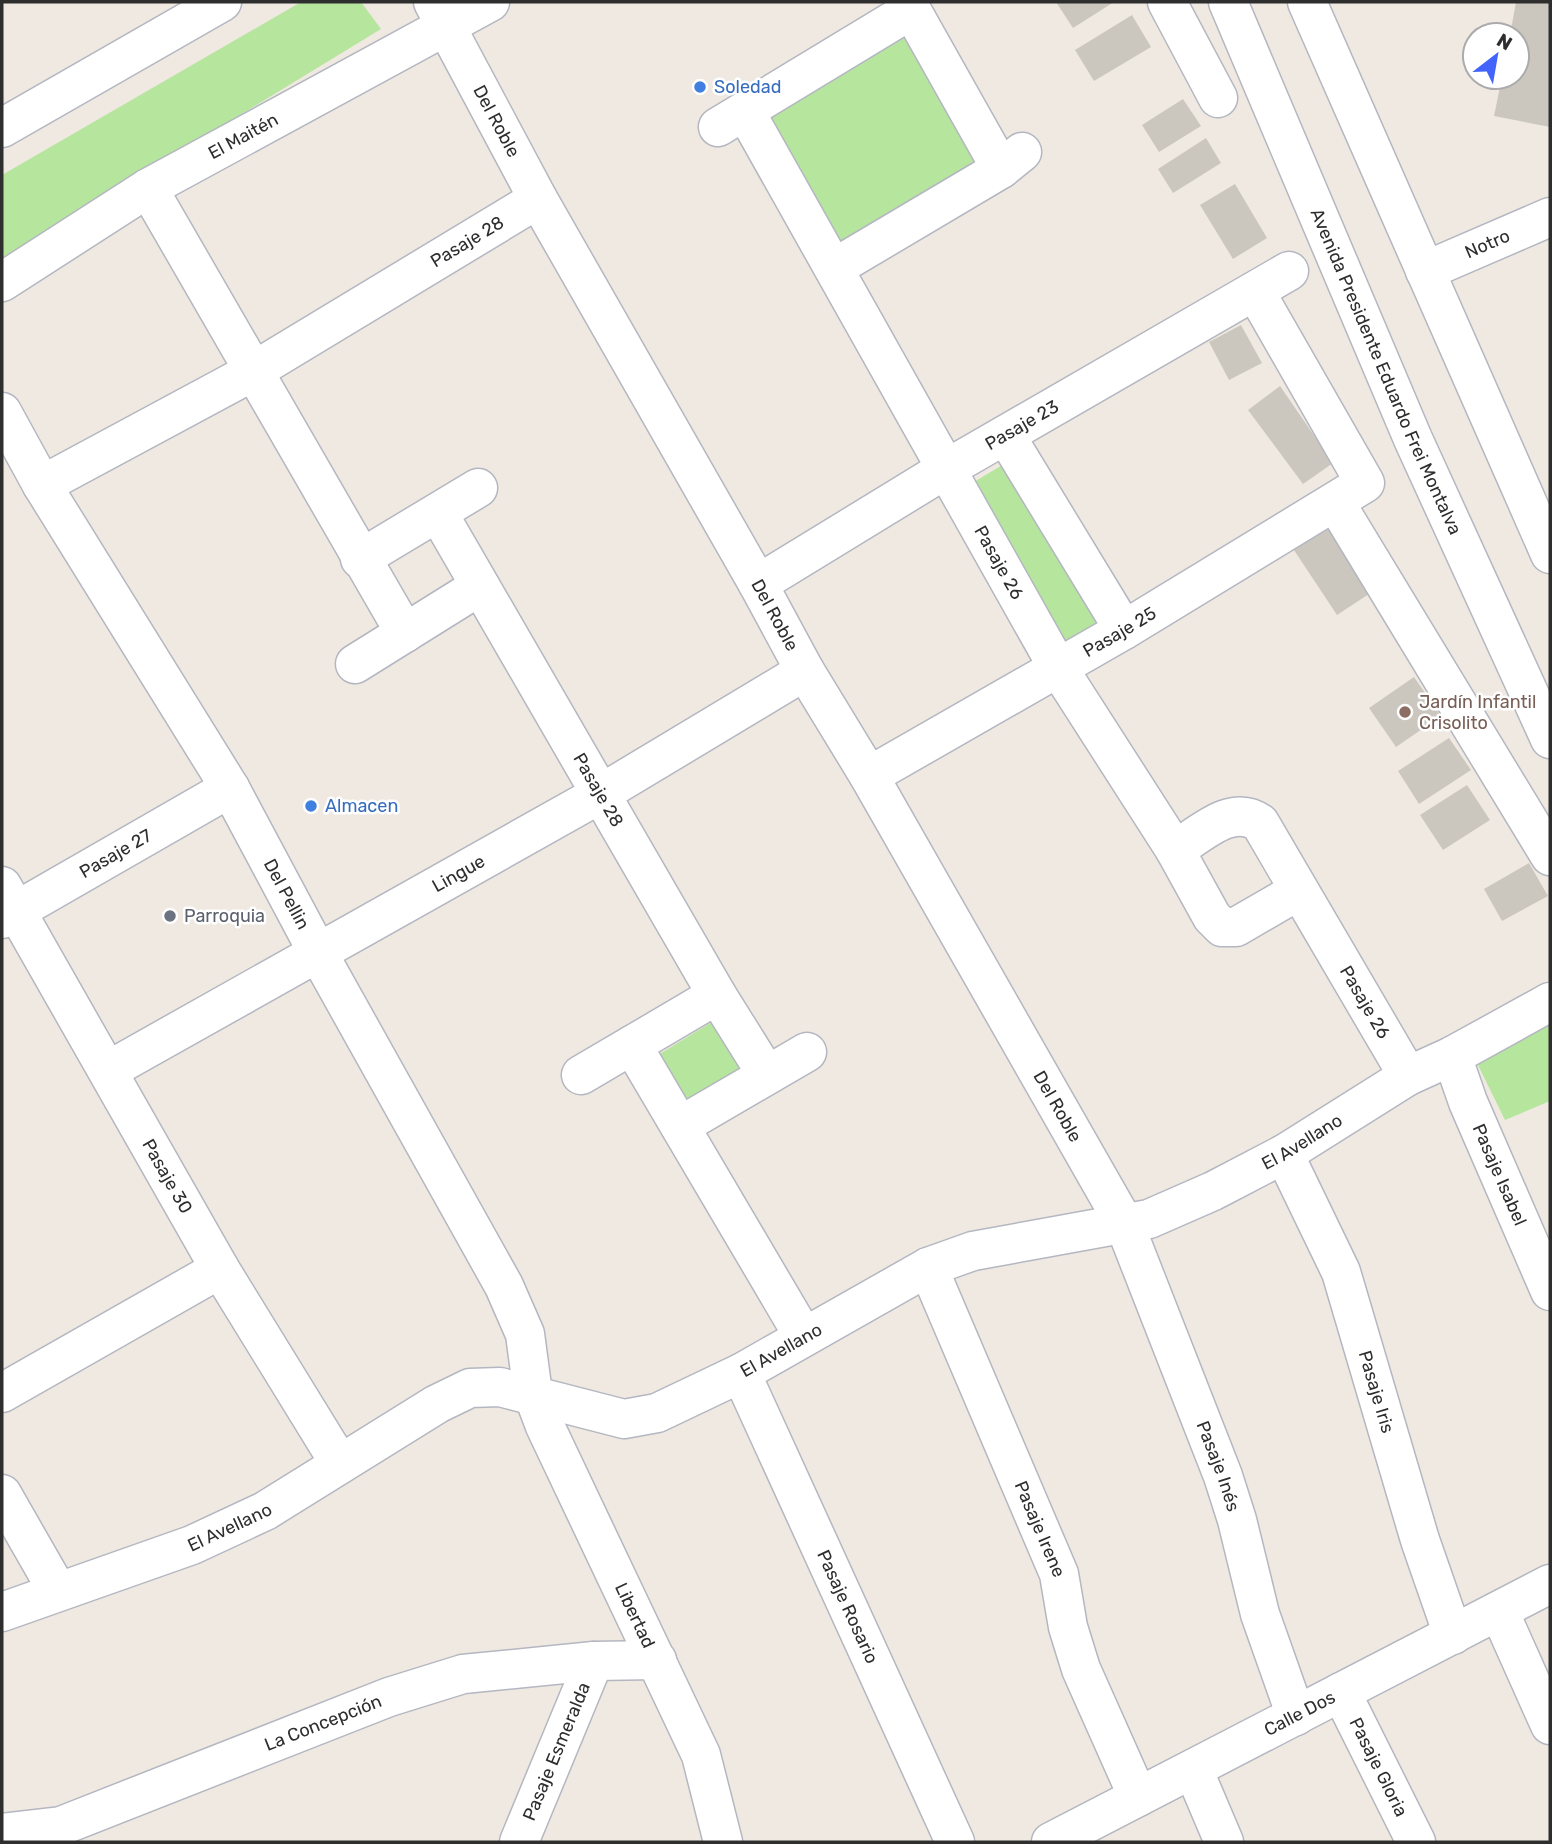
<svg xmlns="http://www.w3.org/2000/svg" width="1552" height="1844" viewBox="0 0 1552 1844" font-family="Rubik,sans-serif">
  <style>
    .green { fill: #b6e59e }
    .building { fill: #cbc7bf }
    .lines { fill: none; stroke-linecap: round; stroke-linejoin: round }
    .street-casing { stroke: #b4b7c1; stroke-width: 41 }
    .secondary-casing { stroke: #b4b7c1; stroke-width: 41 }
    .street { stroke: #fff; stroke-width: 38 }
    .secondary { stroke: #fff; stroke-width: 38 }
    .shop-dot { fill: #3f7fe0; stroke: #fff; stroke-width: 2.5 }
    .education-dot { fill: #8d6e63; stroke: #fff; stroke-width: 2.5 }
    .worship-dot { fill: #6b7280; stroke: #fff; stroke-width: 2.5 }
    .labels { text-anchor: middle; dominant-baseline: central; stroke-width: 5; stroke-linejoin: round; paint-order: stroke }
    .shop-label { font-size: 18px; fill: #366cbe; stroke: #fff; text-anchor: start }
    .street-label { font-size: 18px; fill: #2e2e2e; stroke: #fff }
    .education-label { font-size: 18px; fill: #785e54; stroke: #fff; text-anchor: start }
    .worship-label { font-size: 18px; fill: #5b616d; stroke: #fff; text-anchor: start }
  </style>
  <rect width="100%" height="100%" fill="#efe9e1"/>
  <!-- green -->
  <path class="green" d="M301 2H361L381 29 2 260V175Z
    M902 31 981 165 839 248 759 109Z
    M1011 460 1107 619 1063 645 967 486Z
    M1550 1019V1101L1505 1120 1476 1061Z
    M712 1022 744 1075 685 1110 653 1058Z"/>
  <!-- building -->
  <path class="building" d="M1056 2H1114L1073 28Z
    M1516 2H1550V127L1494 116 1502 77H1517V35H1510Z
    M1132 15 1151 47 1094 81 1075 50Z
    M1183 99 1201 126 1159 152 1142 125Z
    M1206 138 1221 163 1173 193 1158 169Z
    M1235 184 1267 238 1233 259 1200 205Z
    M1241 325 1262 363 1229 380 1209 342Z
    M1280 386 1333 463 1303 484 1248 410Z
    M1323 518 1372 592 1337 615 1288 541Z
    M1414 677 1441 716 1396 747 1369 708Z
    M1449 738 1471 770 1419 804 1398 771Z
    M1467 785 1490 820 1443 850 1420 815Z
    M1529 863 1548 896 1502 921 1484 889Z"/>
  <g class="lines">
    <defs>
      <g id="street">
        <path id="s1" d="M433 2 538 199 758 584 805 671 869 776 1124 1223 1223 1476 1237 1520 1260 1614 1296 1716"/>
        <path d="M907 2 1001 169"/>
        <path d="M1167 2 1218 98"/>
        <path id="s2" d="M745 111 1057 666 1175 850 1212 917 1222 927H1236L1298 891"/>
        <path d="M718 127 911 10"/>
        <path d="M2 128 222 2"/>
        <path d="M148 188 405 633"/>
        <path d="M834 268 1001 169 1022 152"/>
        <path id="s3" d="M1425 271 1550 217"/>
        <path id="s4" d="M2 282 148 188 490 2"/>
        <path id="s5" d="M2 412 42 485 230 788 318 953 504 1286 525 1334 533 1394 545 1426 701 1755 723 1842"/>
        <path d="M1006 436 1124 630"/>
        <path id="s6" d="M42 485 252 372 538 199"/>
        <path d="M1335 502 1550 856"/>
        <path id="s7" d="M438 513 717 995 767 1075"/>
        <path d="M360 559 478 488"/>
        <path id="s8" d="M758 584 946 469 1289 271"/>
        <path d="M355 664 480 586"/>
        <path id="s9" d="M869 776 1124 630 1365 483 1255 291"/>
        <path id="s10" d="M1175 850C1201 834 1232 803 1260 823L1408 1076"/>
        <path id="s11" d="M2 886 220 1269 340 1464"/>
        <path id="s12" d="M2 919 230 788"/>
        <path d="M632 1045 804 1337"/>
        <path id="s13" d="M1452 1056 1468 1102 1550 1291"/>
        <path id="s14" d="M109 1070 602 793 805 671"/>
        <path d="M581 1075 717 995"/>
        <path d="M680 1126 807 1052"/>
        <path id="s15" d="M1284 1154 1341 1272 1420 1540 1453 1635"/>
        <path id="s16" d="M928 1267 1059 1574 1068 1627 1081 1669 1138 1797"/>
        <path id="s17" d="M741 1373 955 1842"/>
        <path d="M2 1393 220 1269"/>
        <path d="M2 1494 57 1590"/>
        <path d="M1499 1611 1550 1725"/>
        <path id="s18" d="M2 1612 192 1545 265 1511 437 1404 470 1388 500 1387 624 1419 657 1413 741 1373 928 1267 973 1251 1149 1219 1213 1191 1284 1154 1408 1076 1452 1056 1550 1002"/>
        <path id="s19" d="M1341 1692 1416 1842"/>
        <path d="M1193 1769 1224 1842"/>
        <path id="s20" d="M2 1833 61 1826 389 1697 463 1674 594 1661 657 1660"/>
        <path id="s21" d="M519 1842 594 1661"/>
        <path id="s22" d="M1051 1842 1550 1584"/>
      </g>
      <g id="secondary">
        <path id="s23" d="M1228 2 1413 439 1550 739"/>
        <path d="M1307 2 1550 554"/>
      </g>
    </defs>
    <!-- street casing -->
    <use href="#street" class="street-casing"/>
    <!-- secondary casing -->
    <use href="#secondary" class="secondary-casing"/>
    <!-- street -->
    <use href="#street" class="street"/>
    <!-- secondary -->
    <use href="#secondary" class="secondary"/>
  </g>
  <!-- markers -->
  <g class="shop-dot">
    <circle cx="700" cy="87" r="7"/>
    <circle cx="311" cy="806" r="7"/>
  </g>
  <circle class="education-dot" cx="1405" cy="712" r="7"/>
  <circle class="worship-dot" cx="170" cy="916" r="7"/>
  <g class="labels">
    <!-- shop labels -->
    <g class="shop-label">
      <text x="714" y="87">Soledad</text>
      <text x="325" y="806">Almacen</text>
    </g>
    <!-- street labels -->
    <g class="street-label">
      <text stroke="none"><textPath href="#s1" startOffset="135">Del Roble</textPath></text>
      <text stroke="none"><textPath href="#s4" startOffset="282">El Maitén</textPath></text>
      <text stroke="none"><textPath href="#s6" startOffset="490">Pasaje 28</textPath></text>
      <text stroke="none"><textPath href="#s3" startOffset="68">Notro</textPath></text>
      <text stroke="none"><textPath href="#s23" startOffset="402">Avenida Presidente Eduardo Frei Montalva</textPath></text>
      <text stroke="none"><textPath href="#s8" startOffset="308">Pasaje 23</textPath></text>
      <text stroke="none"><textPath href="#s2" startOffset="518">Pasaje 26</textPath></text>
      <text stroke="none"><textPath href="#s1" startOffset="702">Del Roble</textPath></text>
      <text stroke="none"><textPath href="#s9" startOffset="289">Pasaje 25</textPath></text>
      <text stroke="none"><textPath href="#s7" startOffset="320">Pasaje 28</textPath></text>
      <text stroke="none"><textPath href="#s12" startOffset="131">Pasaje 27</textPath></text>
      <text stroke="none"><textPath href="#s14" startOffset="401">Lingue</textPath></text>
      <text stroke="none"><textPath href="#s5" startOffset="560">Del Pellin</textPath></text>
      <text stroke="none"><textPath href="#s10" startOffset="303">Pasaje 26</textPath></text>
      <text stroke="none"><textPath href="#s1" startOffset="1269">Del Roble</textPath></text>
      <text stroke="none"><textPath href="#s18" startOffset="1419">El Avellano</textPath></text>
      <text stroke="none"><textPath href="#s13" startOffset="128">Pasaje Isabel</textPath></text>
      <text stroke="none"><textPath href="#s11" startOffset="334">Pasaje 30</textPath></text>
      <text stroke="none"><textPath href="#s18" startOffset="852">El Avellano</textPath></text>
      <text stroke="none"><textPath href="#s15" startOffset="256">Pasaje Iris</textPath></text>
      <text stroke="none"><textPath href="#s1" startOffset="1664">Pasaje Inés</textPath></text>
      <text stroke="none"><textPath href="#s18" startOffset="243">El Avellano</textPath></text>
      <text stroke="none"><textPath href="#s16" startOffset="285">Pasaje Irene</textPath></text>
      <text stroke="none"><textPath href="#s17" startOffset="257">Pasaje Rosario</textPath></text>
      <text stroke="none"><textPath href="#s5" startOffset="1365">Libertad</textPath></text>
      <text stroke="none"><textPath href="#s22" startOffset="280">Calle Dos</textPath></text>
      <text stroke="none"><textPath href="#s20" startOffset="341">La Concepción</textPath></text>
      <text stroke="none"><textPath href="#s21" startOffset="98">Pasaje Esmeralda</textPath></text>
      <text stroke="none"><textPath href="#s19" startOffset="84">Pasaje Gloria</textPath></text>
    </g>
    <!-- education labels -->
    <g class="education-label">
      <text x="1419" y="702">Jardín Infantil<tspan x="1419" dy="21">Crisolito</tspan></text>
    </g>
    <!-- worship labels -->
    <g class="worship-label">
      <text x="184" y="916">Parroquia</text>
    </g>
  </g>
  <!-- border -->
  <rect width="1552" height="1844" fill="none" stroke="#2e2e2e" stroke-width="7"/>
  <!-- north arrow -->
  <g transform="translate(1496 56) rotate(31)"><circle r="33" fill="#ffffff" stroke="#ababab" stroke-width="2"/>
  <path d="M0-5L12 26L0 18L-12 26Z" fill="#4264fb"/>
  <text y="-10" font-size="19" font-weight="bold" text-anchor="middle" fill="#2e2e2e">N</text>
  </g>
</svg>
